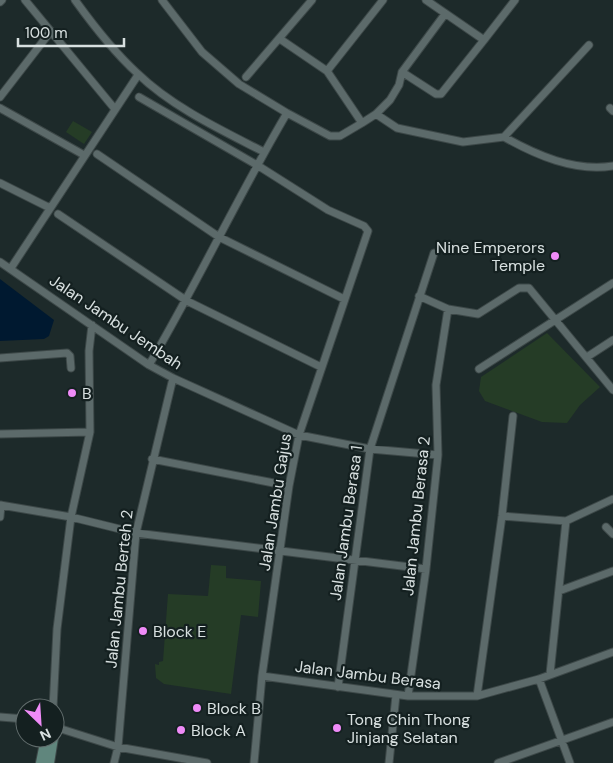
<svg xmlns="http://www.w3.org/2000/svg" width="613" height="763" viewBox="0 0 613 763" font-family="'DM Sans',sans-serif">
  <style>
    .green { fill: #253c26 }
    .water { fill: #001930 }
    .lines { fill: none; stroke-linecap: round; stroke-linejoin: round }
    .street-casing { stroke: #3d4848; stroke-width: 9 }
    .secondary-casing { stroke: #3d4848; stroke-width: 12 }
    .street { stroke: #5c6a6a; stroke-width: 7 }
    .secondary { stroke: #60867d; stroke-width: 10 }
    .poi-dot { fill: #ef8bf7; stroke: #142020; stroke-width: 2 }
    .labels { text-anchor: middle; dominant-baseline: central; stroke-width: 4.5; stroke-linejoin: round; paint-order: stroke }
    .poi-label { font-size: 16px; fill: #d8e0e0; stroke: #142020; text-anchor: start }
    .street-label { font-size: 16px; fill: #d8e0e0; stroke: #142020 }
  </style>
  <rect width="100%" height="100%" fill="#1d2a2a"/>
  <!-- green -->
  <path class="green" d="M73 121 92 132 84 144 66 132Z
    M547 333 600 387 580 405 567 423 542 422 485 401 479 391 481 377Z
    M211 565 226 566V578L261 581 258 617 241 615 231 694 164 684 156 678 155 664 159 665V662L163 661 168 594 208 596Z"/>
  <!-- water -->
  <path class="water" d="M0 279 54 320 49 336 44 339 0 341Z"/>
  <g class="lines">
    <defs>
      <path id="street" d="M25 0 114 108
        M75 0C93 25 114 52 137 73 172 107 221 130 264 152
        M162 0 202 52 239 84 287 113 330 136H340L362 123 376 114 390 100 399 85 402 72 445 14
        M426 0 484 40 515 0
        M0 2 2 0
        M280 39 327 71 362 123
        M327 71 383 0
        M402 72 436 94H441L484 40
        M246 77 312 0
        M0 97 51 31
        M139 97 257 165 328 210 364 226 368 231 299 435 289 486 262 676 254 763
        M0 108 84 155
        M610 108 613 111
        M376 114 397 128 463 142 504 137 589 45
        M504 137C536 155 574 172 613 166
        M97 154 219 237 344 299
        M0 183 50 208
        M58 214 187 301 321 367
        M0 262 149 365 173 378 299 435 370 449 438 455
        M11 268 138 75
        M419 296 448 309 478 314 519 288H529L613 390
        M587 357 613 340
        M0 358 67 353 70 356 71 368
        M149 365C198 282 238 196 287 113
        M479 369 613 283
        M0 434 90 432
        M152 459 289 486
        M0 505 71 517 136 533 426 569
        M502 516 566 521 613 499
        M0 517 1 505
        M606 527 613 534
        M559 591 613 571
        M550 674 566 521
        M262 676 408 696H477L539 679 613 652
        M539 679 570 763
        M338 687 370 449 434 253
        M408 696 426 569 438 455 436 385 448 309
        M477 696 502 516 513 416
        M53 708 57 629 71 517 90 432 89 351 92 325
        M0 717 25 719
        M55 727 118 747 207 763
        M114 763 118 747 136 533 173 378
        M389 763 396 695
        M498 763 613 722"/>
      <path id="secondary" d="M41 763 46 738
        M49 763 53 738"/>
    </defs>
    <!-- street casing -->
    <use href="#street" class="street-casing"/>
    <!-- secondary casing -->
    <use href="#secondary" class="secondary-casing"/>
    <!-- street -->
    <use href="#street" class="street"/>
    <!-- secondary -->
    <use href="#secondary" class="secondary"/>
  </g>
  <!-- markers -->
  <g class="poi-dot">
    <circle cx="555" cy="256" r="5"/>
    <circle cx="72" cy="393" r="5"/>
    <circle cx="143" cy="631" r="5"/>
    <circle cx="197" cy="708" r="5"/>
    <circle cx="337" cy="728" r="5"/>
    <circle cx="181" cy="730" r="5"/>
  </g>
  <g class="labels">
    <!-- poi labels -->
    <g class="poi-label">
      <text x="545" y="247" text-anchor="end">Nine Emperors<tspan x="545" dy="18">Temple</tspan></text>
      <text x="82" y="393">B</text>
      <text x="153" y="631">Block E</text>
      <text x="207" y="708">Block B</text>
      <text x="347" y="719">Tong Chin Thong<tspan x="347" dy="18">Jinjang Selatan</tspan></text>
      <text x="191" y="730">Block A</text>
    </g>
    <!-- street labels -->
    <g class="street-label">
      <text transform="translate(116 322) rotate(34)">Jalan Jambu Jembah</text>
      <text transform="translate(275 502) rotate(-81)">Jalan Jambu Gajus</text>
      <text transform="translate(416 516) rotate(-84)">Jalan Jambu Berasa 2</text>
      <text transform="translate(346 523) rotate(-82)">Jalan Jambu Berasa 1</text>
      <text transform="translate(119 589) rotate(-84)">Jalan Jambu Berteh 2</text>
      <text transform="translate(368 675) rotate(7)">Jalan Jambu Berasa</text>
    </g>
  </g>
  <!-- north arrow -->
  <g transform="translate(40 723) rotate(155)"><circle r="24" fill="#142020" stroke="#626d6d"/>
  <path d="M0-4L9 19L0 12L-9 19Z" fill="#ef8bf7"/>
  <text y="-8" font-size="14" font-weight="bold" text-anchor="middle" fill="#d8e0e0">N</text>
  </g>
  <!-- scale -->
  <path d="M18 38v8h106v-8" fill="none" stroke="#d8e0e0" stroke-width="2.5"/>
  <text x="25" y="38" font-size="15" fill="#d8e0e0" stroke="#142020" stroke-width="4" paint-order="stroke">100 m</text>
</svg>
